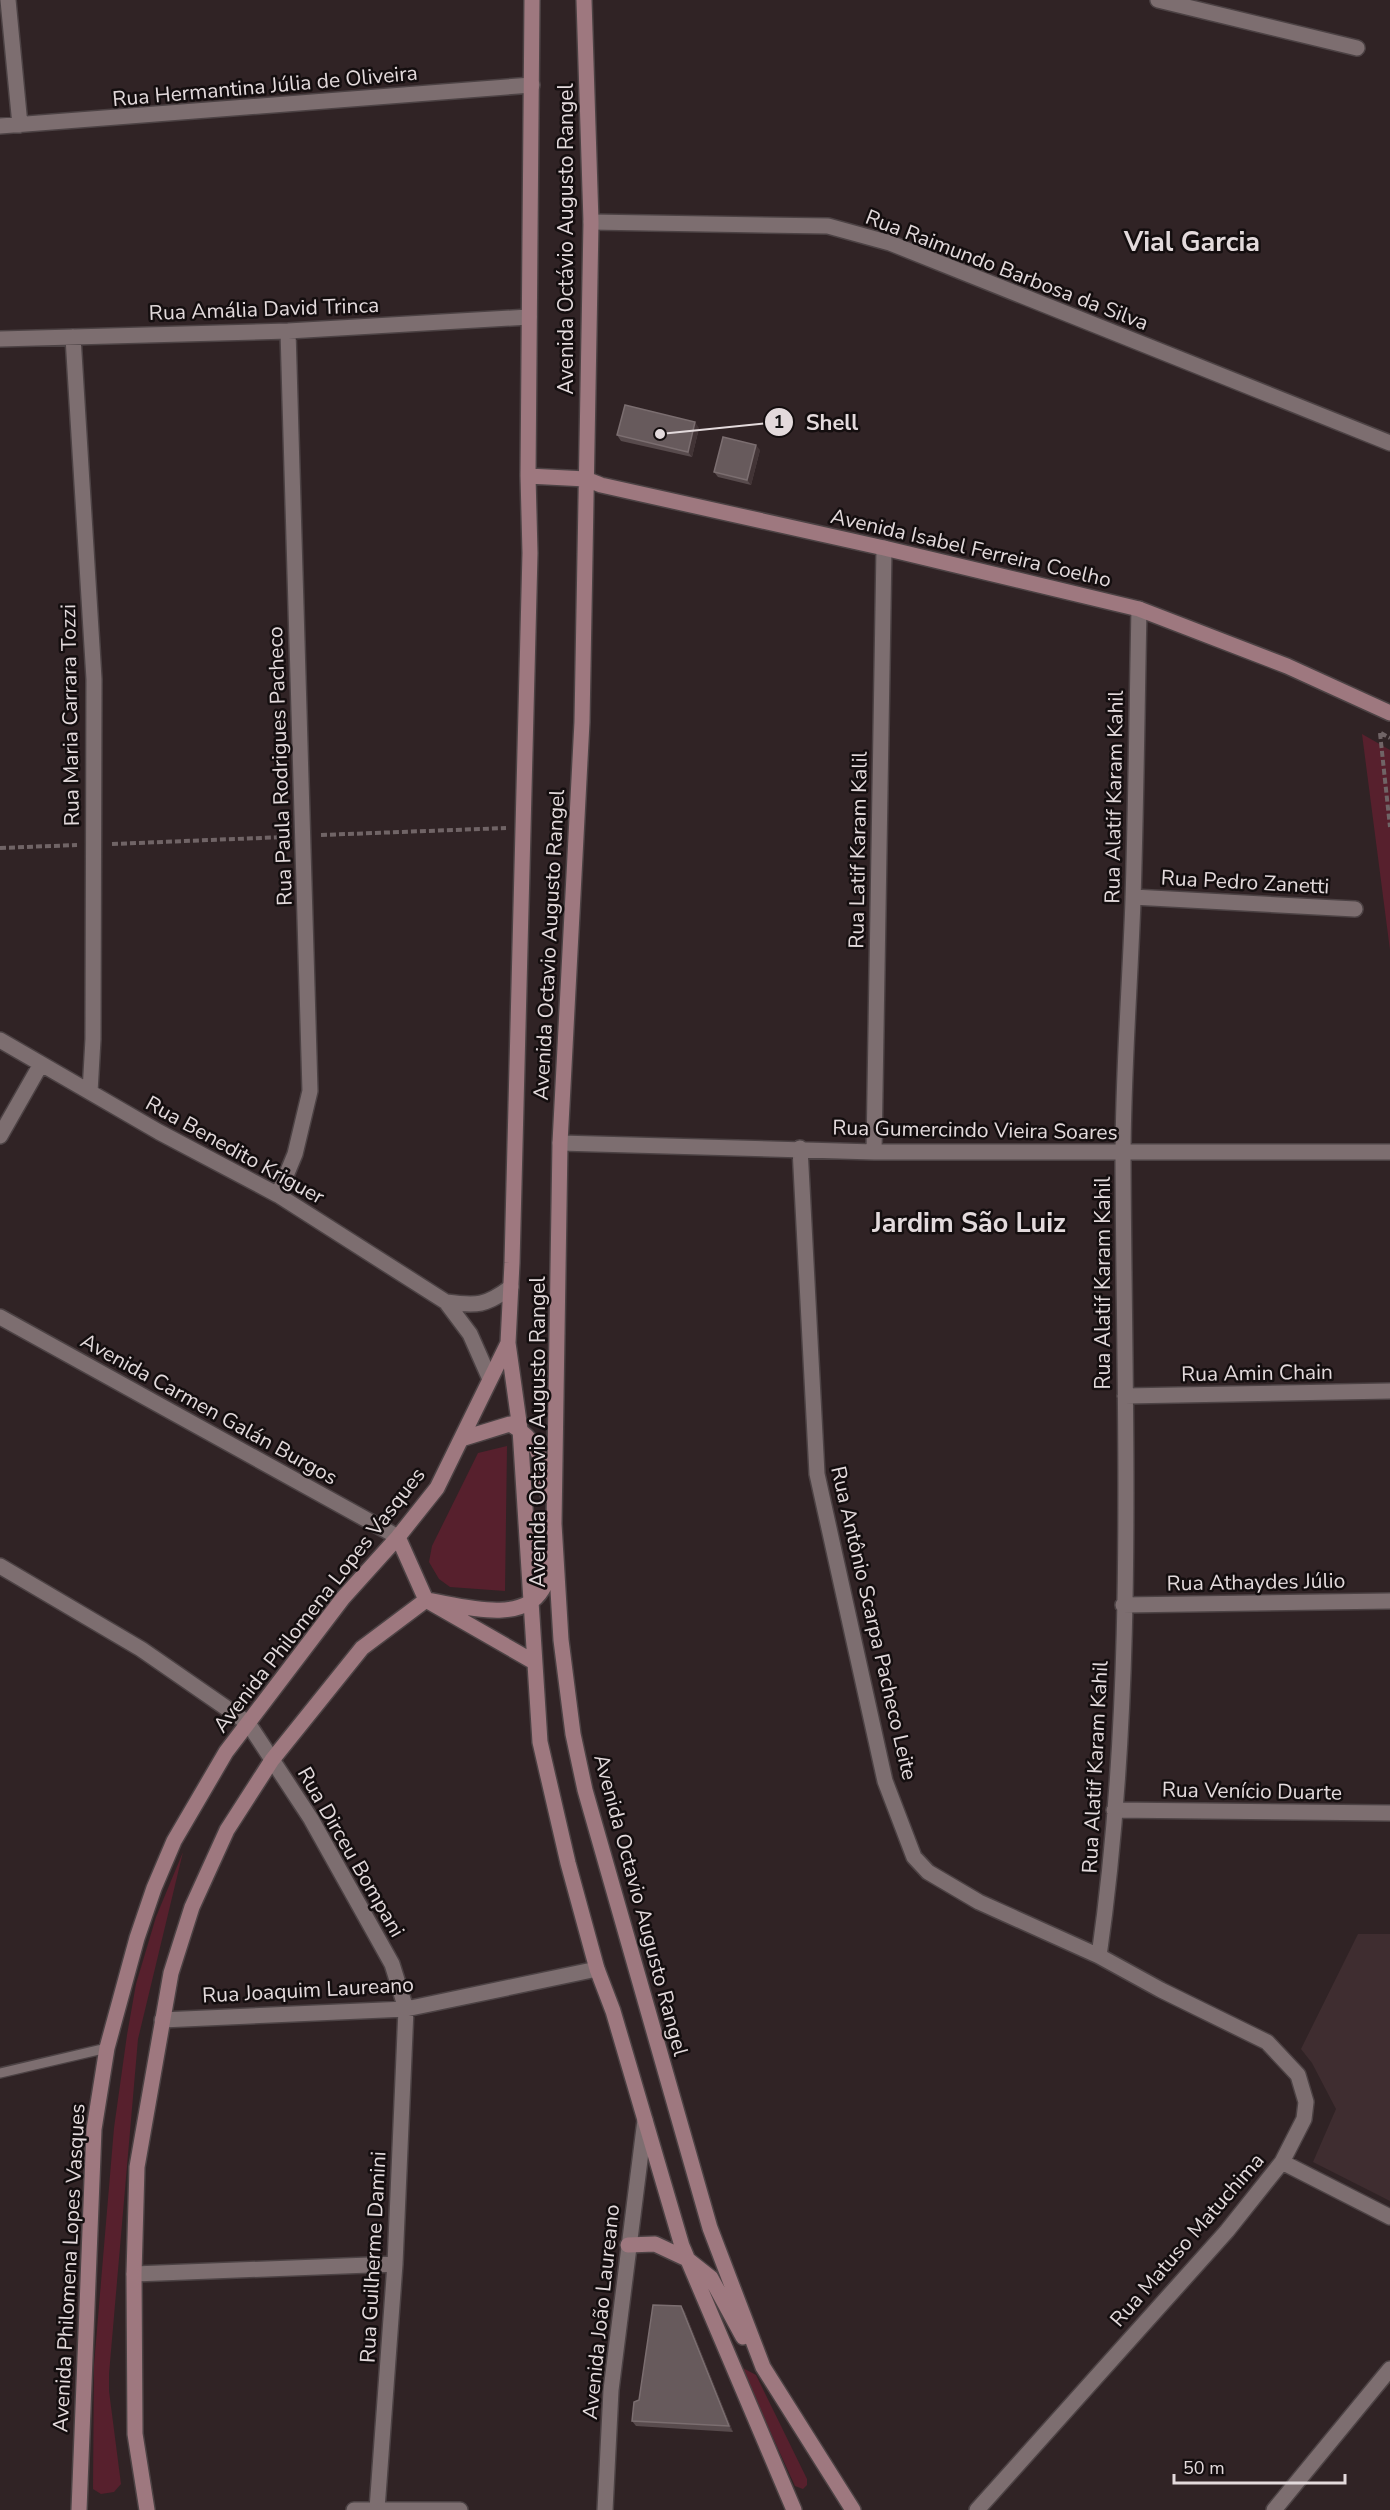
<svg xmlns="http://www.w3.org/2000/svg" width="1390" height="2510" viewBox="0 0 1390 2510" font-family="'Nunito Sans',sans-serif">
  <style>
    .built { fill: #3f2d30 }
    .green { fill: #57202d }
    .lines { fill: none; stroke-linecap: round; stroke-linejoin: round }
    .lane-casing { stroke: #4c4244; stroke-width: 12 }
    .street-casing { stroke: #4c4244; stroke-width: 18 }
    .secondary-casing { stroke: #4c4244; stroke-width: 18 }
    .path { stroke: #706466; stroke-width: 4; stroke-dasharray: 6 3; stroke-linecap: butt }
    .lane { stroke: #7d6e70; stroke-width: 9 }
    .street { stroke: #7d6e70; stroke-width: 15 }
    .secondary { stroke: #9e787f; stroke-width: 15 }
    .wall { fill: #584b4d }
    .shaded-wall { fill: #423436 }
    .building { fill: #675a5c; stroke: #7b6e70; stroke-width: 1.5 }
    .labels { text-anchor: middle; dominant-baseline: central; stroke-width: 5; stroke-linejoin: round; paint-order: stroke }
    .street-label { font-size: 21px; fill: #e3dadc; stroke: #140e0f }
    .district-label { font-size: 27px; font-weight: bold; fill: #e3dadc; stroke: #140e0f }
    .leader { fill: none; stroke: #e3dadc; stroke-width: 2 }
    .callout-dot { fill: #e3dadc; stroke: #140e0f; stroke-width: 2 }
    .mark-label { font-size: 18px; text-anchor: middle; font-weight: bold; fill: #111 }
    .callout-label { font-size: 22px; text-anchor: middle; font-weight: bold; fill: #e3dadc; stroke: #140e0f; stroke-width: 5; stroke-linejoin: round; paint-order: stroke }
  </style>
  <rect width="100%" height="100%" fill="#302325"/>
  <!-- built -->
  <path class="built" d="M1358 1934H1390V2201L1313 2162 1336 2109 1312 2063 1301 2049Z"/>
  <!-- green -->
  <path class="green" d="M1362 734 1390 750V950Z
    M507 1446 505 1591 450 1587 439 1579 429 1562 432 1546 478 1453Z
    M183 1852 138 2039 109 2374V2391L121 2484 114 2492 101 2494 93 2489 94 2365 114 2128 127 2035 136 1984 156 1917Z
    M741 2367 756 2375 807 2479V2485L803 2489 795 2486Z"/>
  <g class="lines">
    <defs>
      <path id="lane" d="M0 2073 107 2048"/>
      <path id="street" d="M8 0 20 125
        M1158 0 1357 48
        M0 126 532 85
        M591 222 828 226 890 243 1390 443
        M73 337 94 679 93 1039 90 1092
        M0 339 288 331 529 317
        M1133 897 1355 909
        M0 1040 159 1132 278 1195 446 1302
        M0 1136 41 1064
        M560 1143 874 1152H1390
        M800 1148 817 1474 885 1781 914 1857 928 1872 979 1902 1099 1956 1161 1990 1267 2042 1298 2075 1306 2102 1304 2119 1282 2162 1227 2231 977 2510
        M874 1152 884 548
        M278 1195 295 1154 310 1091 288 331
        M0 1317 398 1537
        M489 1377 470 1334 446 1302C477 1306 486 1306 511 1287
        M1125 1396 1390 1391
        M0 1566 141 1649 248 1723 311 1819 392 1964 406 2009 395 2264 377 2509
        M1123 1605 1390 1601
        M1114 1810 1390 1813
        M1099 1956C1137 1692 1124 1423 1123 1158 1123 1072 1130 986 1133 900 1136 803 1137 706 1139 609
        M162 2020 406 2009 597 1969
        M1282 2162 1390 2217
        M134 2274 395 2264
        M354 2510H460
        M605 2510 611 2390 645 2120
        M1274 2510 1390 2369"/>
      <path id="secondary" d="M532 0 528 476 530 553 512 1263 508 1343 520 1429 540 1742 568 1863 597 1969 613 2011 682 2246 794 2510
        M584 0 591 222 582 722 560 1143 554 1524 561 1640 573 1734 585 1790 710 2228 763 2367 853 2510
        M528 476 586 479 601 485 884 548 1139 609 1287 666 1390 713
        M461 1439 508 1343
        M398 1537 426 1600C459 1605 521 1625 542 1590 548 1581 548 1565 549 1554
        M628 2245 655 2244 687 2259 711 2278 743 2337
        M79 2510 94 2129 107 2048 137 1938 154 1888 174 1841 226 1752 343 1598 398 1537 437 1488 461 1439 510 1424C542 1442 542 1462 548 1495
        M147 2510 135 2434 134 2274 137 2167 171 1973 192 1907 227 1830 272 1760 362 1648 426 1600 534 1662"/>
    </defs>
    <!-- lane casing -->
    <use href="#lane" class="lane-casing"/>
    <!-- street casing -->
    <use href="#street" class="street-casing"/>
    <!-- secondary casing -->
    <use href="#secondary" class="secondary-casing"/>
    <!-- path -->
    <path class="path" d="M1380 733 1390 827
      M1381 733 1390 738
      M321 835 506 828
      M112 844 284 837
      M0 848 77 845"/>
    <!-- lane -->
    <use href="#lane" class="lane"/>
    <!-- street -->
    <use href="#street" class="street"/>
    <!-- secondary -->
    <use href="#secondary" class="secondary"/>
  </g>
  <!-- wall -->
  <path class="wall" d="M699 428 692 457 621 441 617 435Z
    M760 450 751 485 718 477 714 472Z
    M681 2306 685 2312 733 2432 636 2426 632 2421 639 2400Z"/>
  <!-- shaded-wall -->
  <path class="shaded-wall" d="M695 422 699 428 692 457 688 452Z
    M756 445 760 450 751 485 747 480Z
    M681 2306 685 2312 733 2432 729 2426Z"/>
  <!-- building -->
  <path class="building" d="M625 405 695 422 688 452 617 435Z
    M723 437 756 445 747 480 714 472Z
    M653 2305 681 2306 729 2426 632 2421 634 2402 639 2400Z"/>
  <g class="labels">
    <!-- street labels -->
    <g class="street-label">
      <text transform="translate(265 86) rotate(-5)">Rua Hermantina Júlia de Oliveira</text>
      <text transform="translate(566 239) rotate(-90)">Avenida Octávio Augusto Rangel</text>
      <text transform="translate(1007 270) rotate(21)">Rua Raimundo Barbosa da Silva</text>
      <text transform="translate(264 309) rotate(-2)">Rua Amália David Trinca</text>
      <text transform="translate(971 548) rotate(13)">Avenida Isabel Ferreira Coelho</text>
      <text transform="translate(70 715) rotate(-91)">Rua Maria Carrara Tozzi</text>
      <text transform="translate(280 766) rotate(-92)">Rua Paula Rodrigues Pacheco</text>
      <text transform="translate(1114 797) rotate(-89)">Rua Alatif Karam Kahil</text>
      <text transform="translate(858 850) rotate(-89)">Rua Latif Karam Kalil</text>
      <text transform="translate(1245 882) rotate(3)">Rua Pedro Zanetti</text>
      <text transform="translate(549 945) rotate(-87)">Avenida Octavio Augusto Rangel</text>
      <text transform="translate(975 1130) rotate(1)">Rua Gumercindo Vieira Soares</text>
      <text transform="translate(235 1150) rotate(29)">Rua Benedito Kriguer</text>
      <text transform="translate(1103 1283) rotate(-90)">Rua Alatif Karam Kahil</text>
      <text transform="translate(1257 1373) rotate(-1)">Rua Amin Chain</text>
      <text transform="translate(209 1409) rotate(29)">Avenida Carmen Galán Burgos</text>
      <text transform="translate(538 1432) rotate(-90)">Avenida Octavio Augusto Rangel</text>
      <text transform="translate(1256 1582) rotate(-1)">Rua Athaydes Júlio</text>
      <text transform="translate(319 1600) rotate(-52)">Avenida Philomena Lopes Vasques</text>
      <text transform="translate(874 1623) rotate(77)">Rua Antônio Scarpa Pacheco Leite</text>
      <text transform="translate(1095 1767) rotate(-87)">Rua Alatif Karam Kahil</text>
      <text transform="translate(1252 1791) rotate(1)">Rua Venício Duarte</text>
      <text transform="translate(351 1852) rotate(60)">Rua Dirceu Bompani</text>
      <text transform="translate(641 1905) rotate(75)">Avenida Octavio Augusto Rangel</text>
      <text transform="translate(308 1990) rotate(-3)">Rua Joaquim Laureano</text>
      <text transform="translate(1187 2240) rotate(-49)">Rua Matuso Matuchima</text>
      <text transform="translate(373 2257) rotate(-87)">Rua Guilherme Damini</text>
      <text transform="translate(69 2268) rotate(-87)">Avenida Philomena Lopes Vasques</text>
      <text transform="translate(601 2312) rotate(-84)">Avenida João Laureano</text>
    </g>
    <!-- district labels -->
    <g class="district-label">
      <text x="1192" y="242">Vial Garcia</text>
      <text x="969" y="1223">Jardim São Luiz</text>
    </g>
  </g>
  <!-- callouts -->
  <path class="leader" d="M660 434L779 422"/>
  <g class="callout-dot">
    <circle cx="660" cy="434" r="6"/>
    <circle cx="779" cy="422" r="15"/>
  </g>
  <g class="mark-label">
    <text x="779" y="428">1</text>
  </g>
  <g class="callout-label">
    <text x="832" y="430">Shell</text>
  </g>
  <!-- scale -->
  <path d="M1174 2474v9h171v-9" fill="none" stroke="#e3dadc" stroke-width="3"/>
  <text x="1183" y="2474" font-size="18" fill="#e3dadc" stroke="#140e0f" stroke-width="4.5" paint-order="stroke">50 m</text>
</svg>
